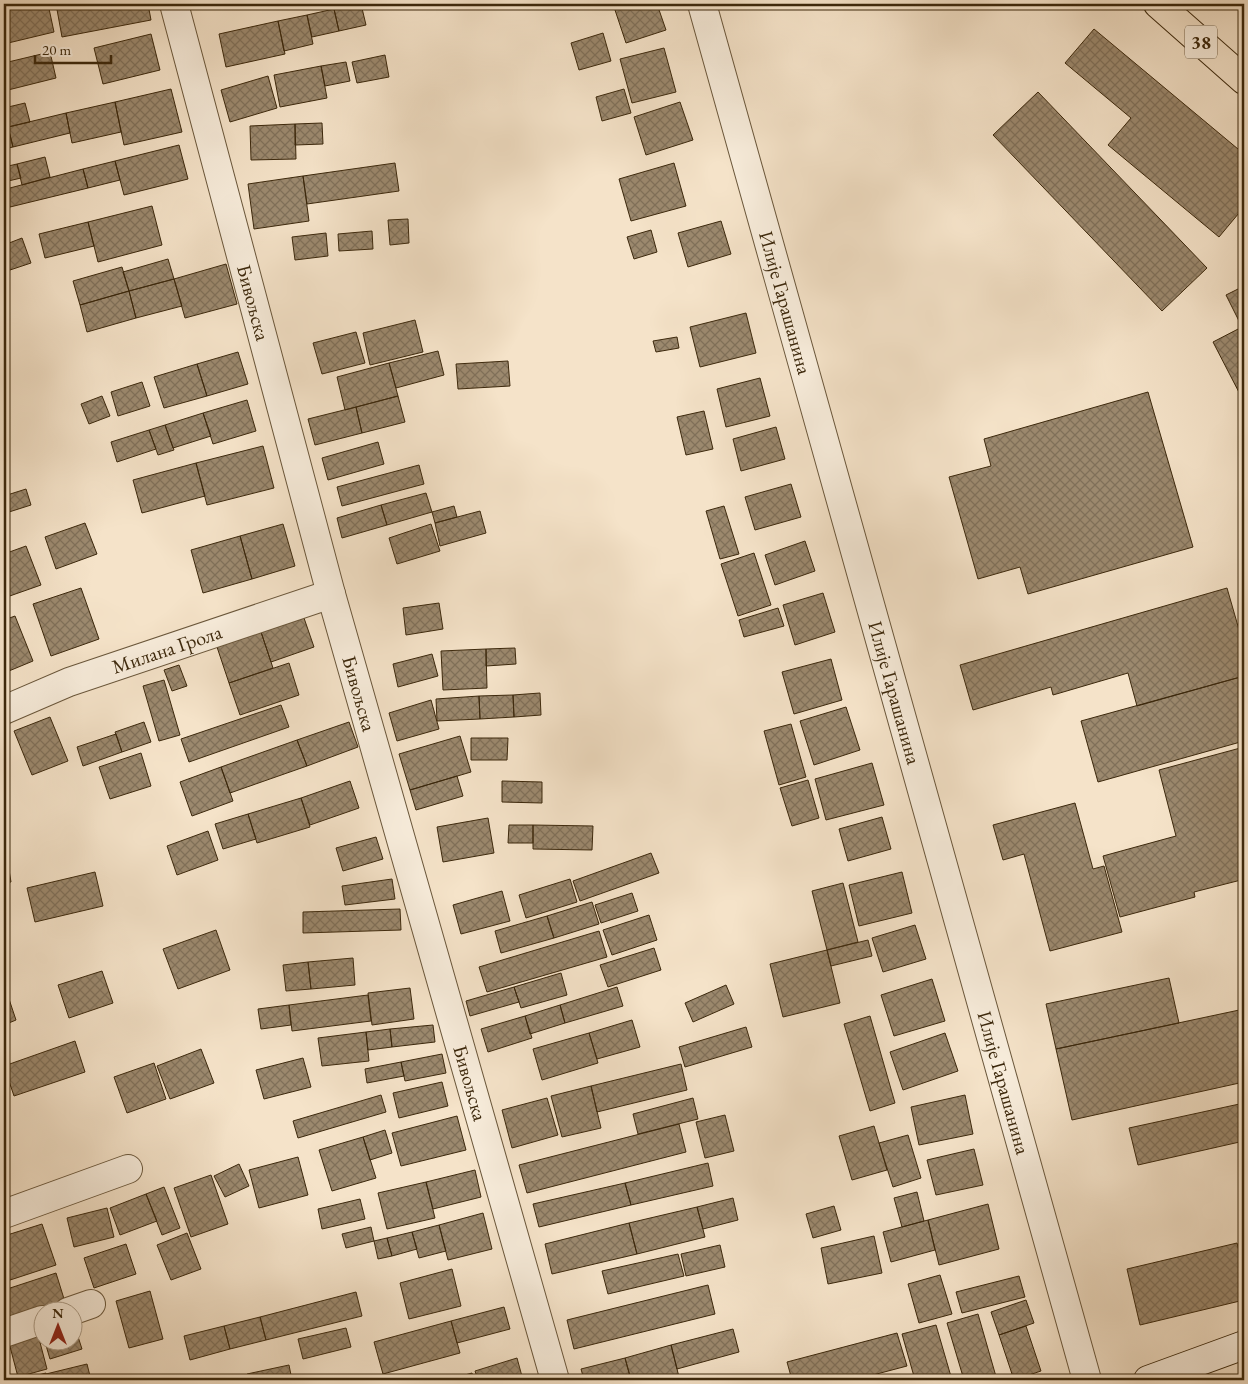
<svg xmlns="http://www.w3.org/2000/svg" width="1248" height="1384" viewBox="0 0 1248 1384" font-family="'EB Garamond',serif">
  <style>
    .building { fill: url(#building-cross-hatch); stroke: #3c280c }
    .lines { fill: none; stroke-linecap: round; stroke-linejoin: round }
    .minor-casing { stroke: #6a573b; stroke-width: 30 }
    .secondary-casing { stroke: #3c280c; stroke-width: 30 }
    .primary-casing { stroke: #3c280c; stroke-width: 30 }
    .minor { stroke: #f8eddc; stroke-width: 28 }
    .secondary { stroke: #f8eddc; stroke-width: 28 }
    .primary { stroke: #f5e3c9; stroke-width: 28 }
    .labels { text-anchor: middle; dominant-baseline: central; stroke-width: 5; stroke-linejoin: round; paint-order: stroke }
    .shield { fill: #f8eddc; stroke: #74634a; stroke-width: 1 }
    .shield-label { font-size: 19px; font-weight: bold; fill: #3c280c }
    .street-label { font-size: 20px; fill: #3c280c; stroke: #f8eddc }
  </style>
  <defs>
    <pattern id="building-cross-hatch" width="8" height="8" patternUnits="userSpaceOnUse" patternTransform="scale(1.25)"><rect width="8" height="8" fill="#9c896e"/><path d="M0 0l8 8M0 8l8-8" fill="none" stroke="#807059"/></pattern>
  </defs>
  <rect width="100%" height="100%" fill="#f5e3c9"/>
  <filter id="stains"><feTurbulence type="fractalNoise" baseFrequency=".004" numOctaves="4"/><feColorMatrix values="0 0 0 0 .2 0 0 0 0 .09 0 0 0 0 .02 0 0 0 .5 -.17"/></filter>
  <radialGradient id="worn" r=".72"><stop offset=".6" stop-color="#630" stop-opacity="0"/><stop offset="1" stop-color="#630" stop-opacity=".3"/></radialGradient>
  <!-- building -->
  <path class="building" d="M21 4H48L54 32 4 44V8Z
    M56 4H148L151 20 62 37Z
    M316 4H345L317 9Z
    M361 4 366 25 339 31 334 9Z
    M613 4H657L666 30 626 43Z
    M334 9 339 31 312 37 307 15Z
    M307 15 313 44 284 51 278 21Z
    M278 21 285 54 226 67 219 34Z
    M1094 29 1244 154V207L1219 237 1108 145 1131 118 1065 63Z
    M603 33 611 61 579 70 571 43Z
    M151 34 160 70 103 84 94 48Z
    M664 48 676 92 632 103 620 59Z
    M50 52 56 78 4 91V63Z
    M385 55 389 77 357 83 352 62Z
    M346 62 350 81 325 86 321 66Z
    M321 66 327 98 280 107 274 75Z
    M268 76 277 108 230 122 221 90Z
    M171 89 182 132 124 145 115 102Z
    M624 89 631 113 602 121 596 97Z
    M1038 92 1207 268 1162 311 993 135Z
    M115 102 121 132 72 143 66 113Z
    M680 102 693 140 646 155 634 117Z
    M25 103 30 122 4 128V108Z
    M66 113 70 133 13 147 8 127Z
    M322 123 323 144 295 145V124Z
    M295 124 296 159 251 160 250 126Z
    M8 127 13 147 4 149V128Z
    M179 145 188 179 124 195 115 161Z
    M45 157 50 177 22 185 17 164Z
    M115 161 120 180 88 188 83 169Z
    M395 163 399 191 307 204 303 176Z
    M674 163 686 206 631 221 619 179Z
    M17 164 21 178 4 182V167Z
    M83 169 88 188 10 207 6 189Z
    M303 176 309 221 254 229 248 184Z
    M152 206 162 245 98 262 88 222Z
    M408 219 409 243 390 245 388 220Z
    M721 221 731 254 688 267 678 233Z
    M88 222 94 246 45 258 39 234Z
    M651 230 657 252 634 259 627 237Z
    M372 231 373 249 339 251 338 234Z
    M326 233 328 256 295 260 292 237Z
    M22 238 31 263 4 272V245Z
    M168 259 174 279 129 291 123 272Z
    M226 264 237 304 185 318 174 279Z
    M122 267 129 291 80 305 73 281Z
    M174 279 182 306 136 318 129 291Z
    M1244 286V402L1213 342 1242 327 1226 295Z
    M129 291 136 318 87 332 80 305Z
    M746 313 756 353 700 367 690 327Z
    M415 320 423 352 370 365 363 333Z
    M356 332 365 363 322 374 313 343Z
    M677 337 679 348 656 352 653 341Z
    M438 351 444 375 396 388 389 363Z
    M238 352 248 384 207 396 197 364Z
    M508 361 510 386 458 389 456 364Z
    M389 363 398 396 345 410 337 377Z
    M197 364 207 396 164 408 154 377Z
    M760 378 770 416 726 427 717 389Z
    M142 382 150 406 118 416 111 392Z
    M1148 392 1193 547 1028 594 1020 567 978 579 949 477 991 466 984 439Z
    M102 396 110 416 89 424 81 404Z
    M398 396 405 422 362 433 356 407Z
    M247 400 256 431 213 444 203 413Z
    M356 407 362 433 315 445 308 419Z
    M704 411 713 449 686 455 677 417Z
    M203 413 211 436 173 448 165 425Z
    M165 425 174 450 158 455 149 430Z
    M776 427 785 459 741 471 733 439Z
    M149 430 156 449 117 462 111 442Z
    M378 442 384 464 328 480 322 458Z
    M263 446 274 488 207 505 196 463Z
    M196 463 205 496 142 513 133 480Z
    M419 465 424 484 342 506 337 487Z
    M791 484 801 517 755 530 745 497Z
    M26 489 31 505 9 512 4 496Z
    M426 493 432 512 387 525 381 505Z
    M381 505 387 525 342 538 337 518Z
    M454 506 457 517 435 523 432 512Z
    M724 506 739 554 720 559 706 511Z
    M480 511 486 533 440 546 435 523Z
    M85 523 97 554 56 569 45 537Z
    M283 524 295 566 252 579 240 536Z
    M431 524 440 551 397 564 389 538Z
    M240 536 252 579 203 593 191 550Z
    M805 541 815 571 775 585 765 555Z
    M26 546 41 585 4 598V554Z
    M754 553 771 605 738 616 721 564Z
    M81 588 99 639 51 656 33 604Z
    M1227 588 1244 647V676L1137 706 1128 673 1053 695 1051 687 973 710 960 665Z
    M823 593 835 632 795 645 783 605Z
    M439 603 443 629 406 635 403 608Z
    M778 608 784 626 744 637 739 620Z
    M15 616 33 661 4 673V620Z
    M304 618 314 647 271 662 261 632Z
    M261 632 273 668 229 683 217 647Z
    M515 648 516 664 486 666V649Z
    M486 649 487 688 443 690 441 651Z
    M432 654 438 676 398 687 393 664Z
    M831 659 842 700 794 714 782 672Z
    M289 663 299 695 240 715 229 683Z
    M179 665 187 686 172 691 164 670Z
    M1244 676V741L1098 782 1081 721Z
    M164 680 180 735 159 741 143 686Z
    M540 693 541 715 514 717 513 695Z
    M513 695 514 717 480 719 479 696Z
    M479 696 480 719 437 721 436 699Z
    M431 700 439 729 397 741 389 713Z
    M281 705 289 727 189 762 181 739Z
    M846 707 860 750 814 765 800 721Z
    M50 717 68 761 32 775 14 731Z
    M144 722 151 742 122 752 115 732Z
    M349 722 358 747 307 766 297 740Z
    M791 724 806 777 779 785 764 731Z
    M116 734 122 752 83 766 77 747Z
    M460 736 471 772 410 790 399 754Z
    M471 738H508L507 760H471Z
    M297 740 307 766 230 793 221 767Z
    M1244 747V890L1241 880 1194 892 1195 897 1120 917 1103 856 1176 836 1159 770Z
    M141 753 151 786 110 799 99 767Z
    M872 763 884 805 826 820 815 779Z
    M221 767 233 801 192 816 180 782Z
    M457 776 463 796 416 810 410 790Z
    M808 780 819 818 792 826 780 788Z
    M350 781 359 808 310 825 301 798Z
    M502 781 542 782V803L502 802Z
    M301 798 310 827 257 843 248 814Z
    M1075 803 1093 869 1104 866 1122 932 1050 951 1024 854 1003 860 993 825Z
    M248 814 256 839 223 849 215 824Z
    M882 817 891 849 848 861 839 829Z
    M488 818 494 853 443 862 437 827Z
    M509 825H533V843H508Z
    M533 825 593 826 592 850 533 849Z
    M208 831 218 860 177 875 167 846Z
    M376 837 383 859 343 871 336 848Z
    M651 853 659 873 580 901 573 881Z
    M4 858H7L11 882 4 883Z
    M95 872 103 906 35 922 27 888Z
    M902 872 912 913 859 926 849 885Z
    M392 879 395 899 345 905 342 886Z
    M570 879 577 902 526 918 519 895Z
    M843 883 858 942 827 950 812 891Z
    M502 891 510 921 461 934 453 905Z
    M632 893 638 911 601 923 595 905Z
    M592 902 599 924 554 938 547 916Z
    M400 909 401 930 303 933V912Z
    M649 915 657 940 612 955 603 930Z
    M547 916 554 938 501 953 495 931Z
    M915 925 926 959 883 972 872 938Z
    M216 930 230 970 178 989 163 949Z
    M599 931 607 957 487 992 479 967Z
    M868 940 872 956 831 966 827 950Z
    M654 948 661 970 608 987 600 965Z
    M827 950 840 1003 783 1017 770 964Z
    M353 958 355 985 311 989 308 962Z
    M308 962 311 989 286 991 283 965Z
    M102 971 113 1003 69 1018 58 985Z
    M561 973 567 995 521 1008 514 987Z
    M1169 978 1179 1023 1056 1049 1046 1004Z
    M932 979 945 1021 894 1036 881 995Z
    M726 985 734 1004 693 1022 685 1003Z
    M514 987 519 1002 470 1016 466 1001Z
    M617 987 623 1006 565 1023 560 1005Z
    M410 988 414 1019 372 1025 368 993Z
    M368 995 371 1021 292 1031 289 1005Z
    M9 999 16 1020 4 1025V1001Z
    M289 1005 291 1025 261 1029 258 1009Z
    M560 1005 565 1023 530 1034 525 1016Z
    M1244 1009V1082L1072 1120 1056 1049Z
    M525 1016 532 1038 488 1052 481 1029Z
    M870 1016 895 1103 870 1111 844 1024Z
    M632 1020 640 1047 597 1059 589 1033Z
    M433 1025 435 1042 392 1047 390 1029Z
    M746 1027 752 1047 685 1067 679 1047Z
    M390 1029 392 1047 368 1050 366 1032Z
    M366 1032 369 1061 322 1066 318 1038Z
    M589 1033 598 1063 542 1080 533 1049Z
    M945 1033 958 1071 903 1090 890 1052Z
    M75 1041 85 1072 14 1096 4 1066Z
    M201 1049 214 1083 170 1099 157 1066Z
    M442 1054 446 1073 405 1081 401 1062Z
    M303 1058 311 1087 264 1099 256 1070Z
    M401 1062 404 1076 367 1083 365 1069Z
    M154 1063 166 1099 127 1113 114 1077Z
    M681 1064 687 1090 597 1112 591 1086Z
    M4 1068 10 1087 4 1089Z
    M442 1082 448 1106 399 1118 393 1093Z
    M591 1086 601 1128 562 1137 551 1096Z
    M381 1095 386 1112 298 1138 293 1121Z
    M965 1095 973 1134 919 1145 911 1107Z
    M547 1098 558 1135 512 1148 502 1110Z
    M693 1098 698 1119 638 1134 633 1114Z
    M1244 1103V1141L1138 1165 1129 1128Z
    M725 1115 734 1151 705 1158 696 1122Z
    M457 1116 466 1150 401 1166 392 1133Z
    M679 1124 686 1152 527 1193 519 1165Z
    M874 1126 887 1170 852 1180 839 1136Z
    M385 1130 392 1153 370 1160 363 1137Z
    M908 1135 921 1178 893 1187 879 1143Z
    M363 1137 376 1178 332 1191 319 1150Z
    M974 1149 983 1185 936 1195 927 1160Z
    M298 1157 308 1195 259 1208 249 1170Z
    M708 1163 713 1186 631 1205 625 1183Z
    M239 1164 249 1186 225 1197 214 1176Z
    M475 1170 481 1197 433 1209 426 1182Z
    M211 1175 228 1224 191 1237 174 1188Z
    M426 1182 435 1218 387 1229 378 1193Z
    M625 1183 631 1205 539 1227 533 1204Z
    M164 1187 180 1228 162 1235 146 1194Z
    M917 1192 924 1221 902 1227 894 1198Z
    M146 1194 157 1221 120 1235 110 1208Z
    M733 1198 738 1220 703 1229 697 1207Z
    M360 1199 365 1219 322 1229 318 1209Z
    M988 1204 999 1249 939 1265 928 1220Z
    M834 1206 841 1230 813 1238 806 1214Z
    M697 1207 705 1237 637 1254 629 1223Z
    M107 1208 114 1237 74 1247 67 1218Z
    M483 1213 492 1249 448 1260 439 1225Z
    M928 1220 935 1250 891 1262 883 1232Z
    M629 1223 637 1254 552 1274 545 1244Z
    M42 1224 56 1265 4 1282V1236Z
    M439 1225 446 1251 419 1258 412 1232Z
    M371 1227 374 1241 346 1248 342 1234Z
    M412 1232 417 1249 392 1256 387 1238Z
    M187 1233 201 1269 171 1280 157 1245Z
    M874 1236 882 1273 828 1284 821 1248Z
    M387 1238 392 1256 378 1259 374 1241Z
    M1237 1243 1244 1271V1300L1140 1325 1127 1269Z
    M126 1244 136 1274 94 1288 84 1258Z
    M720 1245 725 1267 686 1276 681 1254Z
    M678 1254 684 1276 608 1294 602 1271Z
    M452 1269 461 1306 409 1319 400 1283Z
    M56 1273 65 1302 7 1320 4 1311V1290Z
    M940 1275 952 1314 919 1323 908 1284Z
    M1019 1276 1025 1297 962 1313 956 1292Z
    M708 1285 715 1314 574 1349 567 1320Z
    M150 1291 163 1339 129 1348 116 1301Z
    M356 1292 362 1316 266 1340 260 1317Z
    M1026 1300 1034 1323 999 1335 991 1312Z
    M504 1307 510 1329 457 1343 451 1321Z
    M978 1314 997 1380H964L947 1323Z
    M260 1317 266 1340 230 1349 224 1326Z
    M72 1318 82 1349 50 1359 45 1342H72Z
    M451 1321 460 1353 383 1374 374 1342Z
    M936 1325 952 1380H915L902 1334Z
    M224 1326 230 1349 190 1360 184 1336Z
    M1026 1326 1041 1371 1014 1380 999 1335Z
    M346 1328 351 1347 303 1359 298 1339Z
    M733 1329 739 1352 677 1369 671 1345Z
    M37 1331 47 1369 18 1377 8 1339Z
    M897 1333 907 1366 854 1380H792L787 1362Z
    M671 1345 679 1377 668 1380H631L625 1358Z
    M517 1358 523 1380H478L475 1371Z
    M625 1358 631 1380H584L581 1369Z
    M87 1364 91 1380H47L46 1374Z
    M289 1365 292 1380H249L247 1374Z
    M46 1373 47 1380H18Z
    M472 1373 474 1380H447Z
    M737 1375 738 1380H718Z"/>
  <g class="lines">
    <defs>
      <g id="minor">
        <path id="s1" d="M174 4 331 594 555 1380"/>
        <path id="s2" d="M702 4 1087 1380"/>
        <path id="s3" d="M4 710 69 682 331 594"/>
        <path d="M4 1214 128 1169"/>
        <path d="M68 1312 91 1304"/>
        <path d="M4 1333 42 1320"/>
      </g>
      <path id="secondary" d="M1148 1380 1244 1345"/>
      <path id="primary" d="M1158 4 1244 80"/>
    </defs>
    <!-- minor casing -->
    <use href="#minor" class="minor-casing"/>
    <!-- secondary casing -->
    <use href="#secondary" class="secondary-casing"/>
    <!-- primary casing -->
    <use href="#primary" class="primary-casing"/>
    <!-- minor -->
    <use href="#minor" class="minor"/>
    <!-- secondary -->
    <use href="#secondary" class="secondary"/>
    <!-- primary -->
    <use href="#primary" class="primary"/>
  </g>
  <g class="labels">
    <!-- shield labels -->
    <rect class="shield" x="1185" y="25.5" width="32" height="33" rx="4"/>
    <g class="shield-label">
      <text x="1201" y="42">38</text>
    </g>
    <!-- street labels -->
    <g class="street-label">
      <text stroke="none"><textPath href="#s1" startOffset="309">Бивољска</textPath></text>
      <text stroke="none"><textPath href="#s2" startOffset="310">Илије Гарашанина</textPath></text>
      <text stroke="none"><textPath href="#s3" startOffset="174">Милана Грола</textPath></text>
      <text stroke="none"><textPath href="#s2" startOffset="715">Илије Гарашанина</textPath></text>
      <text stroke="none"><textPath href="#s1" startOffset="714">Бивољска</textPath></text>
      <text stroke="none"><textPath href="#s2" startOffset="1120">Илије Гарашанина</textPath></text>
      <text stroke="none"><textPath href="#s1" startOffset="1119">Бивољска</textPath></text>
    </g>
  </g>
  <!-- margin -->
  <rect width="1248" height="1384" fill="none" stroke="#f5e3c9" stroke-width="20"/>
  <rect x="5" y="5" width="1238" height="1374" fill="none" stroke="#3c280c" stroke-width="2.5"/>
  <rect x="10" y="10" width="1228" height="1364" fill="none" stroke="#3c280c"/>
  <!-- north arrow -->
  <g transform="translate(58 1326)"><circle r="24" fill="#f8eddc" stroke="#ad9e89"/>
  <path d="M0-4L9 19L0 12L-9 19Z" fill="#8f2418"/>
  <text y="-8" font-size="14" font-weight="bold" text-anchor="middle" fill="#3c280c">N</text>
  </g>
  <!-- scale -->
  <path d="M35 55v8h76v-8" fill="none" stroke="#3c280c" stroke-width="2.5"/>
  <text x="42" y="55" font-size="15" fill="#3c280c" stroke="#f8eddc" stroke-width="4" paint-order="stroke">20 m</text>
  <rect width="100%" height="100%" filter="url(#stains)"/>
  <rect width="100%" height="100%" fill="url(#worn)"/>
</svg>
